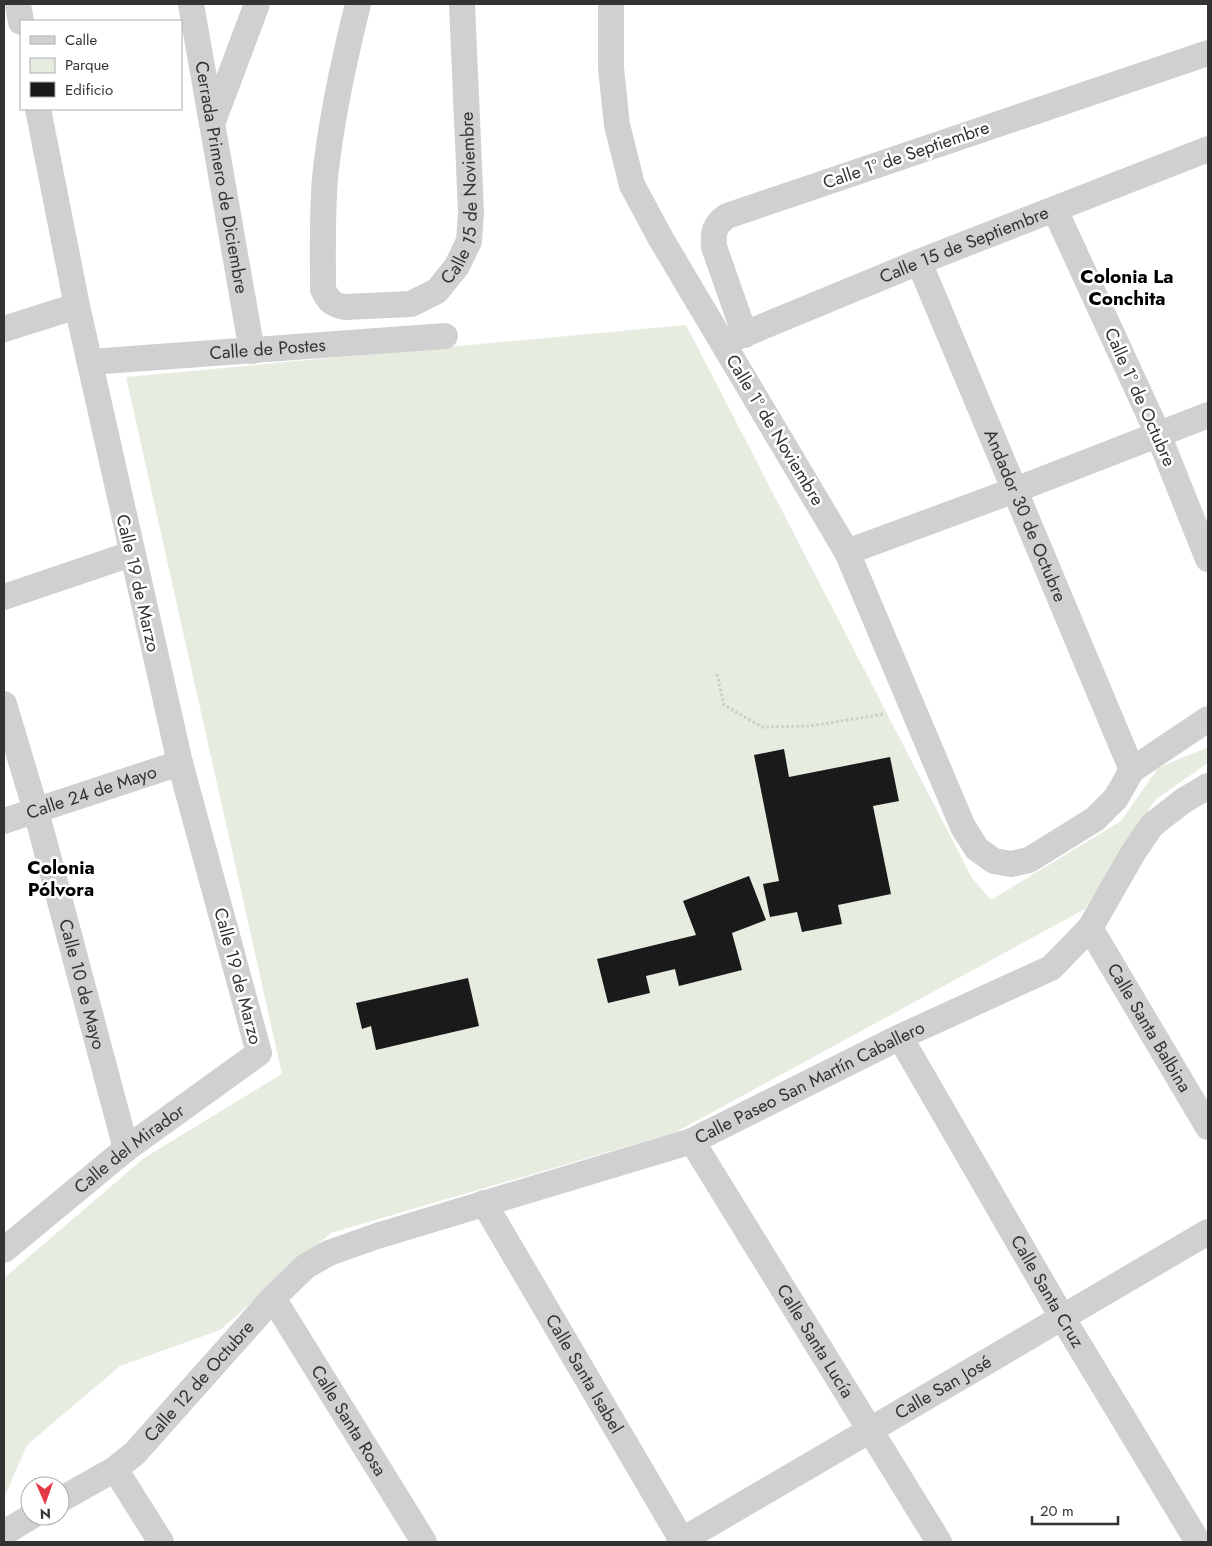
<svg xmlns="http://www.w3.org/2000/svg" width="1212" height="1546" viewBox="0 0 1212 1546" font-family="Jost,sans-serif">
  <style>
    .green { fill: #e6ecdf }
    .building { fill: #1a1a1a }
    .lines { fill: none; stroke-linecap: round; stroke-linejoin: round }
    .path { stroke: #cdcdcd; stroke-width: 3; stroke-dasharray: 2.5 2.5; stroke-linecap: butt }
    .minor { stroke: #d0d0d0; stroke-width: 26 }
    .labels { text-anchor: middle; dominant-baseline: central; stroke-width: 5; stroke-linejoin: round; paint-order: stroke }
    .street-label { font-size: 18px; fill: #333; stroke: #fff }
    .neighbourhood-label { font-size: 19px; font-weight: bold; fill: #000; stroke: #fff }
  </style>
  <rect width="100%" height="100%" fill="#fff"/>
  <!-- green -->
  <path class="green" d="M686 325 972 878 991 900 1121 821 1158 768 1208 747V763L1155 800 1085 909 676 1132 331 1233 220 1330 120 1366 27 1445 4 1498V1278L144 1158 282 1074 126 377Z"/>
  <!-- building -->
  <path class="building" d="M784 749 789 777 890 757 899 801 873 806 891 894 838 905 842 924 802 932 797 912 770 917 763 884 779 881 754 755Z
    M749 876 766 920 732 933 742 970 679 986 675 969 646 976 650 993 608 1003 597 959 696 935 683 901Z
    M468 978 479 1026 376 1050 371 1026 362 1029 356 1003Z"/>
  <g class="lines">
    <!-- path -->
    <path class="path" d="M717 674 724 705 762 727 810 726 885 714"/>
    <!-- minor -->
    <g class="minor">
      <path d="M18 4 21 22"/>
      <path id="s1" d="M191 4 252 351"/>
      <path id="s2" d="M358 4C344 60 331 119 325 178 322 215 323 252 323 289 328 301 333 305 345 307L411 304 437 291 457 266 469 241 471 212 462 4"/>
      <path d="M611 4V68L617 125 632 185 661 239 847 552 963 827 977 849 994 861 1011 864 1029 860 1095 819 1116 798 1132 770 1208 719"/>
      <path d="M212 124 257 4"/>
      <path d="M1055 210 1158 434 1208 559"/>
      <path id="s3" d="M919 262 1132 770"/>
      <path d="M4 329 77 306"/>
      <path d="M745 335 714 247C713 232 714 225 727 216L1208 53"/>
      <path id="s4" d="M728 341 919 262 1208 149"/>
      <path id="s5" d="M90 362 445 336"/>
      <path d="M847 552 1015 490 1208 415"/>
      <path d="M4 597 131 554"/>
      <path id="s6" d="M4 704 36 811 126 1149"/>
      <path id="s7" d="M4 821 180 763"/>
      <path id="s8" d="M1090 928 1208 1127"/>
      <path id="s9" d="M900 1037 1062 1317 1198 1542"/>
      <path id="s10" d="M692 1141 939 1542"/>
      <path id="s11" d="M484 1203 683 1542"/>
      <path id="s12" d="M4 1250 126 1149 259 1053 180 763 77 306 38 109"/>
      <path id="s13" d="M273 1298 424 1542"/>
      <path d="M115 1469 161 1542"/>
      <path id="s14" d="M60 1500 115 1469 135 1453 273 1298 306 1266 329 1253 377 1236 692 1141 900 1037 1051 968 1090 928 1133 853 1152 825 1183 801 1208 786"/>
      <path d="M4 1533 32 1516"/>
      <path id="s15" d="M679 1542 1208 1232"/>
    </g>
  </g>
  <g class="labels">
    <!-- street labels -->
    <g class="street-label">
      <text transform="translate(906 155) rotate(-19)">Calle 1º de Septiembre</text>
      <text stroke="none"><textPath href="#s1" startOffset="176">Cerrada Primero de Diciembre</textPath></text>
      <text stroke="none"><textPath href="#s2" startOffset="514">Calle 15 de Noviembre</textPath></text>
      <text stroke="none"><textPath href="#s4" startOffset="255">Calle 15 de Septiembre</textPath></text>
      <text stroke="none"><textPath href="#s5" startOffset="178">Calle de Postes</textPath></text>
      <text transform="translate(1140 397) rotate(66)">Calle 1º de Octubre</text>
      <text transform="translate(775 430) rotate(59)">Calle 1º de Noviembre</text>
      <text stroke="none"><textPath href="#s3" startOffset="275">Andador 30 de Octubre</textPath></text>
      <text transform="translate(138 583) rotate(77)">Calle 19 de Marzo</text>
      <text stroke="none"><textPath href="#s7" startOffset="92">Calle 24 de Mayo</textPath></text>
      <text transform="translate(238 976) rotate(75)">Calle 19 de Marzo</text>
      <text stroke="none"><textPath href="#s6" startOffset="291">Calle 10 de Mayo</textPath></text>
      <text stroke="none"><textPath href="#s8" startOffset="116">Calle Santa Balbina</textPath></text>
      <text stroke="none"><textPath href="#s14" startOffset="880">Calle Paseo San Martín Caballero</textPath></text>
      <text stroke="none"><textPath href="#s12" startOffset="161">Calle del Mirador</textPath></text>
      <text stroke="none"><textPath href="#s9" startOffset="294">Calle Santa Cruz</textPath></text>
      <text stroke="none"><textPath href="#s10" startOffset="235">Calle Santa Lucía</textPath></text>
      <text stroke="none"><textPath href="#s11" startOffset="198">Calle Santa Isabel</textPath></text>
      <text stroke="none"><textPath href="#s14" startOffset="185">Calle 12 de Octubre</textPath></text>
      <text stroke="none"><textPath href="#s15" startOffset="306">Calle San José</textPath></text>
      <text stroke="none"><textPath href="#s13" startOffset="144">Calle Santa Rosa</textPath></text>
    </g>
    <!-- neighbourhood labels -->
    <g class="neighbourhood-label">
      <text x="1127" y="276">Colonia La<tspan x="1127" dy="22">Conchita</tspan></text>
      <text x="61" y="867">Colonia<tspan x="61" dy="22">Pólvora</tspan></text>
    </g>
  </g>
  <!-- border -->
  <rect width="1212" height="1546" fill="none" stroke="#333333" stroke-width="10"/>
  <!-- legend -->
  <rect x="20" y="20" width="162" height="90" fill="#ffffff" stroke="#adadad"/>
  <rect x="30" y="36" width="25" height="8" fill="#d0d0d0" stroke="#adadad"/>
  <text x="65" y="45" font-size="15" fill="#333333">Calle</text>
  <rect x="30" y="58" width="25" height="15" fill="#e6ecdf" stroke="#adadad"/>
  <text x="65" y="70" font-size="15" fill="#333333">Parque</text>
  <rect x="30" y="82" width="25" height="15" fill="#1a1a1a" stroke="#adadad"/>
  <text x="65" y="95" font-size="15" fill="#333333">Edificio</text>
  <!-- north arrow -->
  <g transform="translate(45 1501) rotate(178)"><circle r="24" fill="#ffffff" stroke="#adadad"/>
  <path d="M0-4L9 19L0 12L-9 19Z" fill="#e63946"/>
  <text y="-8" font-size="14" font-weight="bold" text-anchor="middle" fill="#333333">N</text>
  </g>
  <!-- scale -->
  <path d="M1032 1516v8h86v-8" fill="none" stroke="#333333" stroke-width="2.5"/>
  <text x="1040" y="1516" font-size="15" fill="#333333" stroke="#ffffff" stroke-width="4" paint-order="stroke">20 m</text>
</svg>
